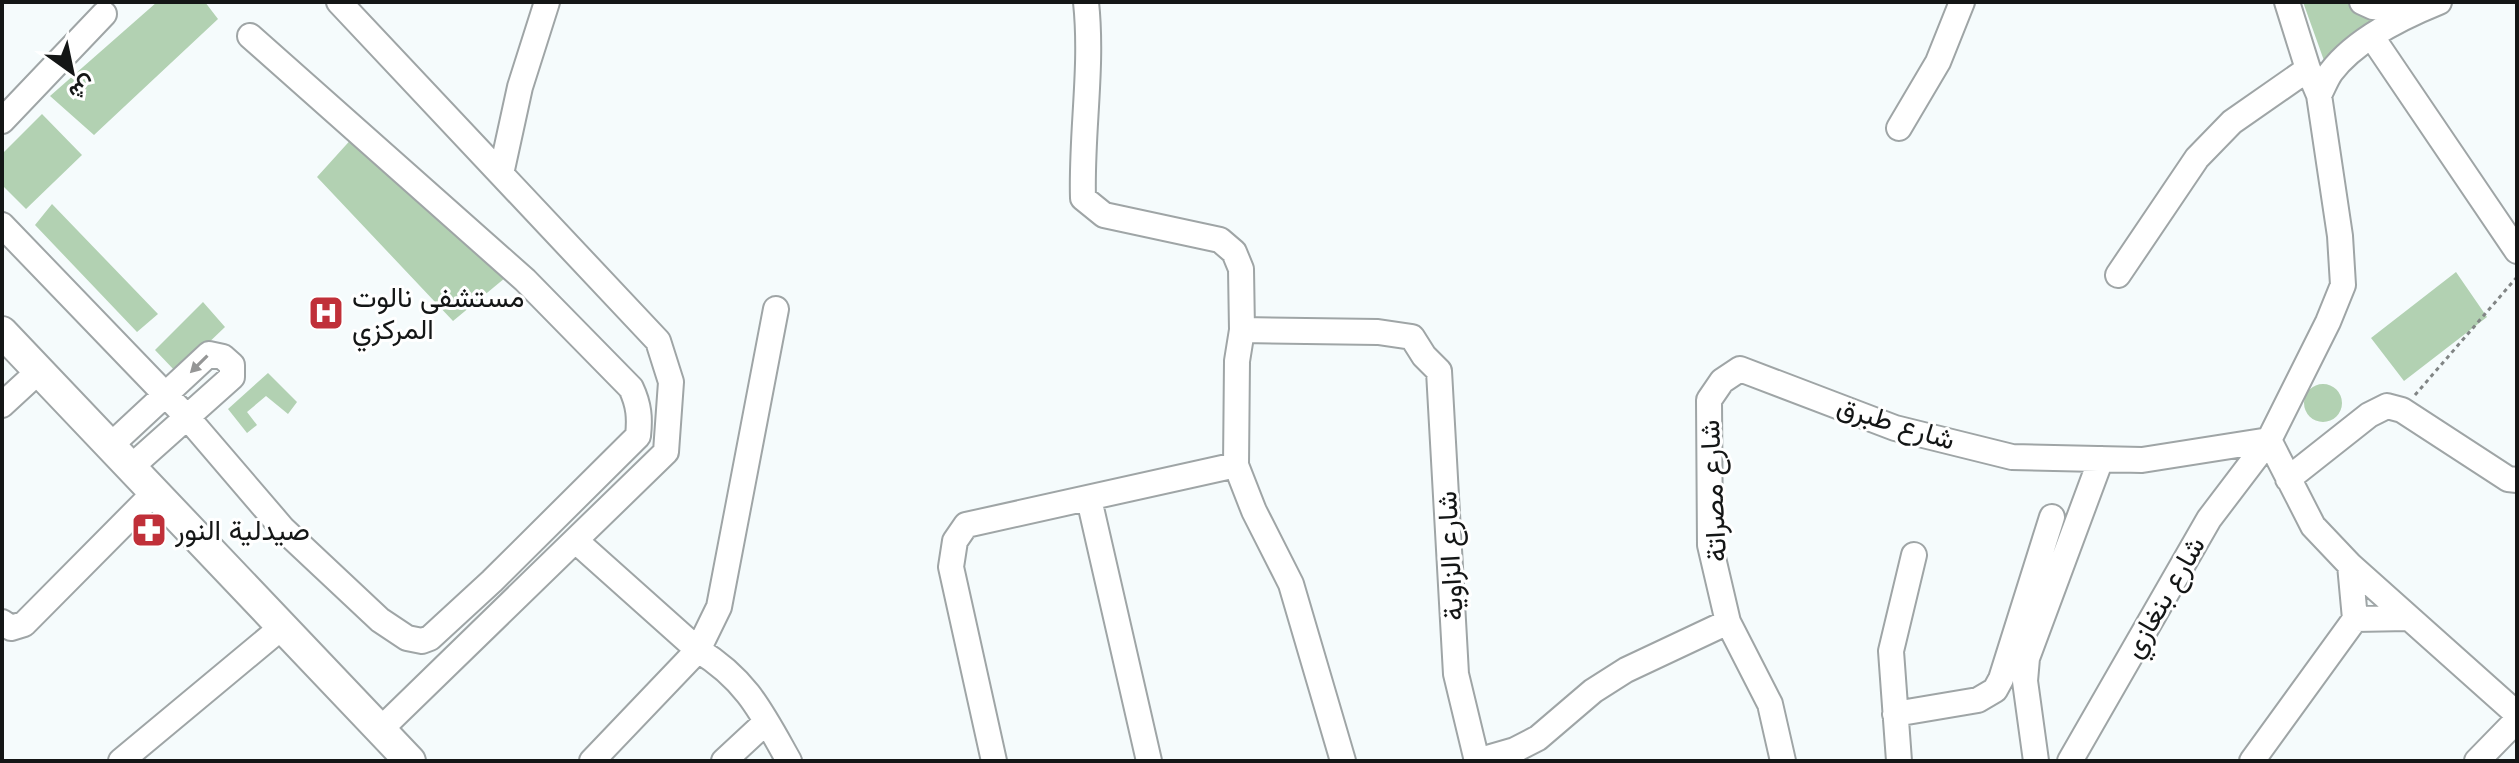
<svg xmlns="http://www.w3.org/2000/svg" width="2519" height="763" viewBox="0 0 2519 763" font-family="Arial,Vazirmatn,sans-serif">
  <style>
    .green { fill: #b2d1b2 }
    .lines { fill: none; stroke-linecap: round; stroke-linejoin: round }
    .minor-casing { stroke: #9fa5a6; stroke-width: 28 }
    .major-casing { stroke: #9fa5a6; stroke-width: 34 }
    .path { stroke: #818585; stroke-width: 3; stroke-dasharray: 4 4; stroke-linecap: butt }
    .minor { stroke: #fff; stroke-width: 24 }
    .major { stroke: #fff; stroke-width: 30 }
    .oneway { fill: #959696 }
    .labels { text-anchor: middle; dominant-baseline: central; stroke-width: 6; stroke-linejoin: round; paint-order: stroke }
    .poi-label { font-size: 28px; fill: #141616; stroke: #fff; text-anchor: start }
    .street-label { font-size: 28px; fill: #141616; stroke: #fff }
  </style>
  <rect width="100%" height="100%" fill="#f5fbfc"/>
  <!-- green -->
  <path class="green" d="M157 2H205L218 19 94 135 50 96Z
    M2303 2H2350L2385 18 2327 69Z
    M42 114 82 155 26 209 2 185V154Z
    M355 135 505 278 453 321 317 177Z
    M52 204 158 314 137 332 35 225Z
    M2456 272 2487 317 2404 381 2371 338Z
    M203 302 225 327 177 373 155 350Z
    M268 373 297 402 288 414 266 396 247 412 257 425 247 433 228 409Z
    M2304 403a19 19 0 1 1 38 0a19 19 0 1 1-38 0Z"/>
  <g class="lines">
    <defs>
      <path id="minor" d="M339 2 658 341 671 382 666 452 381 729
        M1086 2C1093 68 1081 133 1083 198L1104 215 1220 240 1234 252 1241 269 1242 330 1237 361 1236 465 1254 511 1291 584 1343 761
        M2362 2 2373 7 2417 11
        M2372 37 2517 251
        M2319 95C2323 88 2326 79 2331 72 2356 39 2402 17 2439 2
        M2 121 104 14
        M1899 128 1938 62 1962 2
        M501 174 520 87 547 2
        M2 225 187 417 283 529 380 620 407 638 422 641 430 638 492 581 638 436C640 418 639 405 631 388L525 280 250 36
        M2118 275 2197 158 2232 122 2308 69
        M1242 330 1378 332 1412 337 1424 356 1439 371 1456 674 1477 761
        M2 405 40 370
        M2269 440 2313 526 2350 565 2517 714
        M110 446 209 354 223 357 232 365V377L130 468
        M2288 479 2369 415 2387 406 2402 410 2508 479 2517 480
        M1089 499 1149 761
        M576 541 698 650C747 680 762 713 789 761
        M2350 565 2355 619
        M2355 619 2408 618
        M2 622 11 628 24 624 154 493
        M1895 714 1978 700 1995 690 2001 679 2052 517
        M121 761 282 627
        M592 761 698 650 719 607 776 309
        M724 761 766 722
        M994 761 951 567 955 541 966 525 1236 465
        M1477 761 1515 750 1538 738 1593 691 1626 670 1728 622
        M1783 761 1770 704 1728 622 1710 545 1709 400 1722 381 1740 369 1895 428 2012 457 2142 460 2269 440
        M1899 761 1891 651 1914 555
        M2036 761 2025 681 2027 658 2101 459
        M2070 761 2209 519 2269 440 2328 322 2343 285 2340 236 2319 95 2308 69 2287 2
        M2252 761 2355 619
        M2477 761 2517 720"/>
      <path id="major" d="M2 332 410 761"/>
    </defs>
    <!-- minor casing -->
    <use href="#minor" class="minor-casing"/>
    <!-- major casing -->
    <use href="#major" class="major-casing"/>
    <!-- path -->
    <path class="path" d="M2415 395 2517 277"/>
    <!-- minor -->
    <use href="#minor" class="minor"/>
    <!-- major -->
    <use href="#major" class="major"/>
  </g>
  <!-- one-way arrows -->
  <defs><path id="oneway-solid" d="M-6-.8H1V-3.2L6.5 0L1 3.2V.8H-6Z" transform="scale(2)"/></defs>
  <use class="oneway" href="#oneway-solid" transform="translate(199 364) rotate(135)"/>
  <!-- icons -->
  <defs>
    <symbol id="hospital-square" viewBox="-11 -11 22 22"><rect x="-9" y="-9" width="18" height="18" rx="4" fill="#c03039" stroke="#fff"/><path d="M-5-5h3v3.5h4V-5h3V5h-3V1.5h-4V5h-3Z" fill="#fff"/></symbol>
    <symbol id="pharmacy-square" viewBox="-11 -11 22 22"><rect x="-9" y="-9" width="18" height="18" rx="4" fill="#c03039" stroke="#fff"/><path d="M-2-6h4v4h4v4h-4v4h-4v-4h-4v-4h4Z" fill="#fff"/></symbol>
  </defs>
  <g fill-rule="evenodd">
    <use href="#hospital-square" x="306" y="293" width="40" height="40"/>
    <use href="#pharmacy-square" x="129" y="510" width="40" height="40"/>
  </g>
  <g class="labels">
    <!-- poi labels -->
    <g class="poi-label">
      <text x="352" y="297">مستشفى نالوت<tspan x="352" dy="32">المركزي</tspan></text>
      <text x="175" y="530">صيدلية النور</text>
    </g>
    <!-- street labels -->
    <g class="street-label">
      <text transform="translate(1896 423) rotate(17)">شارع طبرق</text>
      <text transform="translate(1713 491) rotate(-93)">شارع مصراتة</text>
      <text transform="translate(1450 556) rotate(-93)">شارع الزاوية</text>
      <text transform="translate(2164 597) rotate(-60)">شارع بنغازي</text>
    </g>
  </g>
  <!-- border -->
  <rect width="2519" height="763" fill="none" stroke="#141616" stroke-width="8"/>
  <!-- north arrow -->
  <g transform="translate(72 72) rotate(147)" stroke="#ffffff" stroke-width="6" paint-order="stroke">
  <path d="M0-6L14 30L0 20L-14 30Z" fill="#141616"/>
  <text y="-12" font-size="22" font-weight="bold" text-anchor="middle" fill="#141616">ش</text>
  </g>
</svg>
